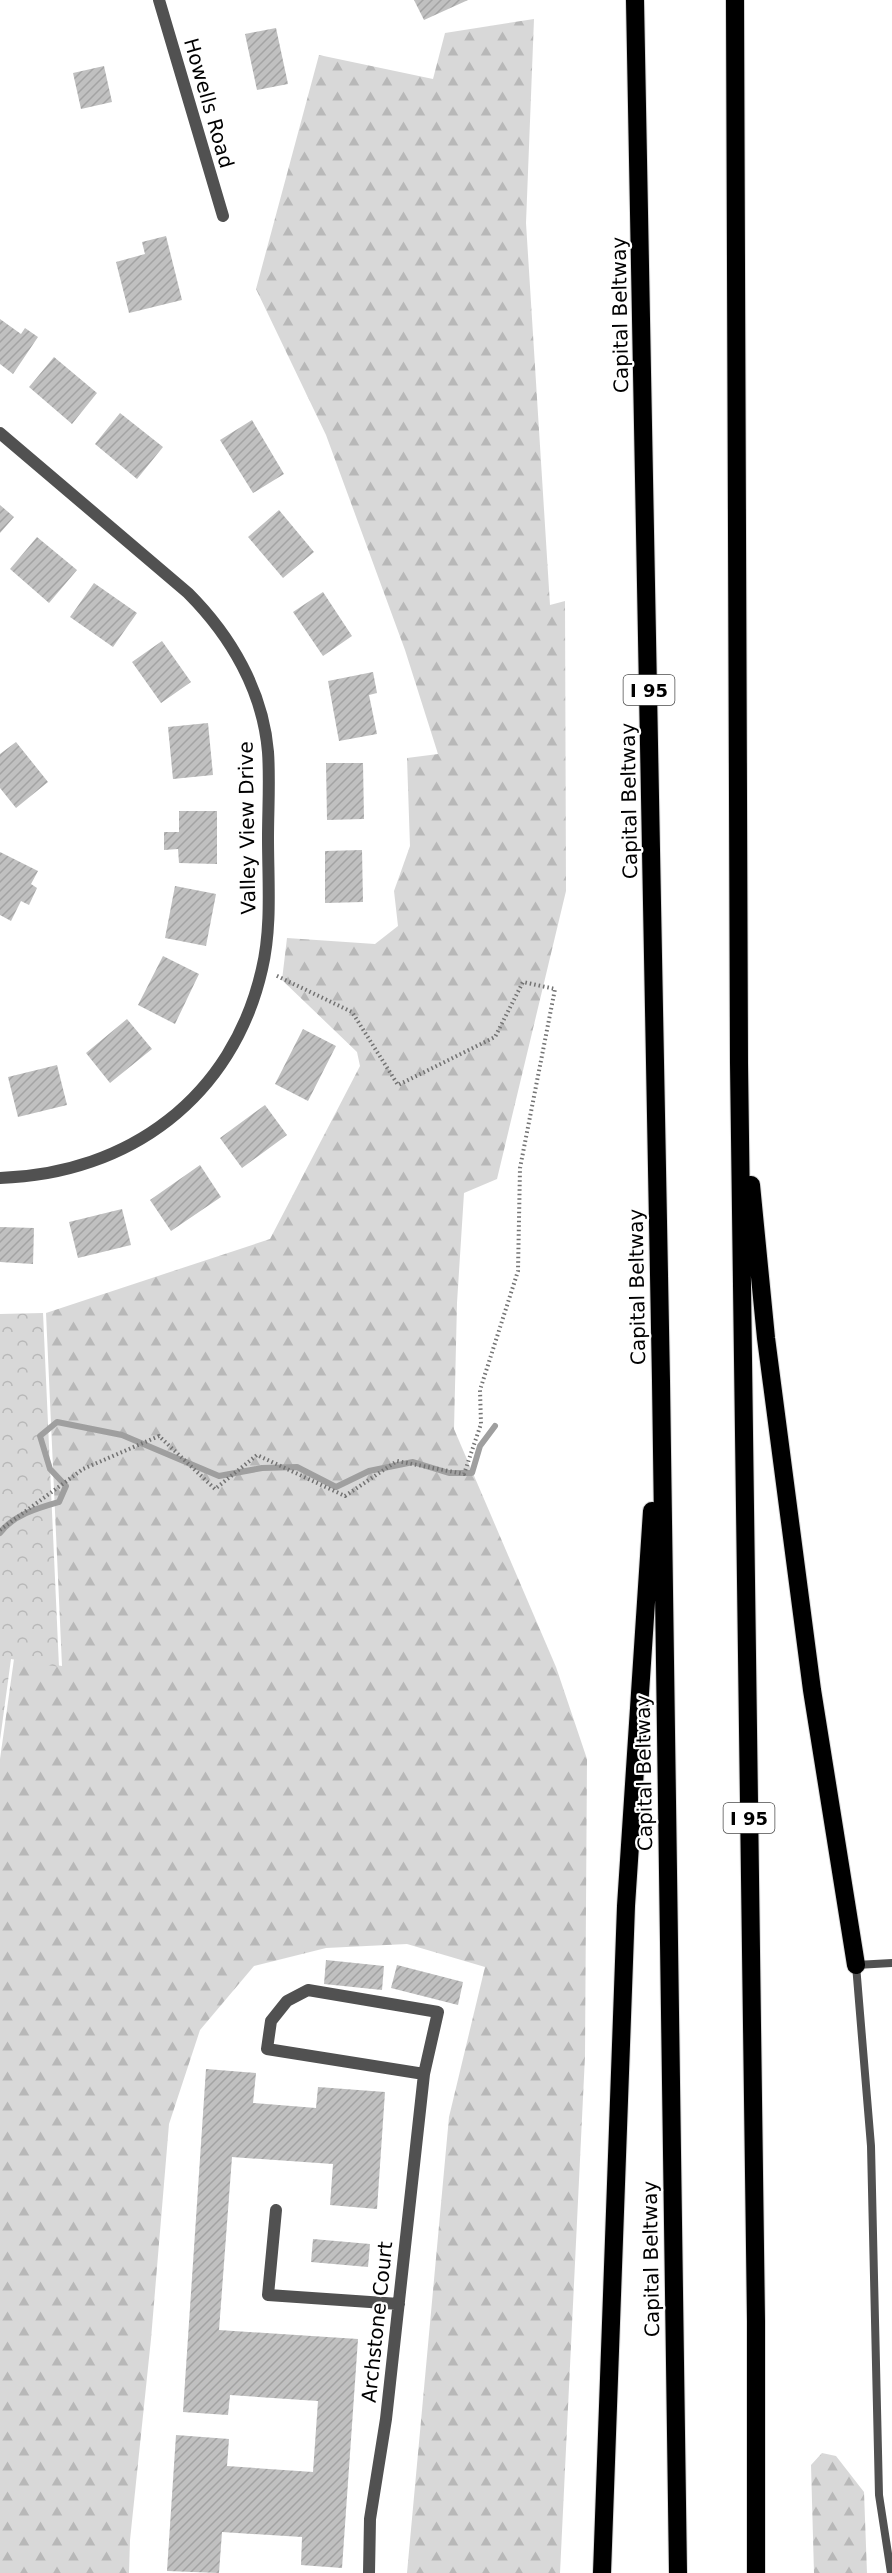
<svg xmlns="http://www.w3.org/2000/svg" width="892" height="2573" viewBox="0 0 892 2573" font-family="'DejaVu Sans',sans-serif">
  <style>
    .forest { fill: url(#forest-firs) }
    .park { fill: url(#park-crowns) }
    .lines { fill: none; stroke-linecap: round; stroke-linejoin: round }
    .stream { stroke: #9f9f9f; stroke-width: 6 }
    .building { fill: url(#building-hatch) }
    .motorway-casing { stroke: #dbdbdb; stroke-width: 20 }
    .path { stroke: #737373; stroke-width: 4; stroke-dasharray: 1.5 3; stroke-linecap: butt }
    .service { stroke: #515151; stroke-width: 8 }
    .minor { stroke: #515151; stroke-width: 12 }
    .motorway { stroke: #000; stroke-width: 18 }
    .labels { text-anchor: middle; dominant-baseline: central; stroke-width: 4.5; stroke-linejoin: round; paint-order: stroke }
    .shield { fill: #fff; stroke: #4c4c4c; stroke-width: 1.5 }
    .shield-label { font-size: 18px; font-weight: bold; fill: #000 }
    .street-label { font-size: 20px; fill: #000; stroke: #fff }
  </style>
  <defs>
    <pattern id="forest-firs" width="22" height="20" patternUnits="userSpaceOnUse" patternTransform="scale(1.5)"><rect width="22" height="20" fill="#d8d8d8"/><path d="M5 1l3.5 6h-7zM16 11l3.5 6h-7z" fill="#b8b8b8"/></pattern>
    <pattern id="park-crowns" width="20" height="18" patternUnits="userSpaceOnUse" patternTransform="scale(1.5)"><rect width="20" height="18" fill="#d8d8d8"/><path d="M2 6a3 3 0 1 1 6 0M12 15a3 3 0 1 1 6 0" fill="none" stroke="#b8b8b8"/></pattern>
    <pattern id="building-hatch" width="6" height="6" patternUnits="userSpaceOnUse" patternTransform="scale(1.5)"><rect width="6" height="6" fill="#c0c0c0"/><path d="M-1 1l2-2M0 6l6-6M5 7l2-2" fill="none" stroke="#a3a3a3"/></pattern>
  </defs>
  <rect width="100%" height="100%" fill="#fff"/>
  <!-- forest -->
  <path class="forest" d="M534 19 526 223 550 605 565 601 566 891 497 1179 464 1193 457 1303 454 1429 556 1667 587 1759 585 2056 560 2573H407L449 2117 485 1967 407 1944 326 1948 254 1966 200 2030 169 2124 151 2339 130 2540 129 2573H0V1759L14 1659 62 1666 46 1313 270 1239 360 1066 357 1052 282 980 287 938 375 944 398 926 394 891 410 846 407 758 438 754 405 650 326 435 256 289 319 55 433 79 445 33Z
    M822 2453 836 2456 864 2492 867 2573H814L811 2465Z"/>
  <!-- park -->
  <path class="park" d="M43 1313 59 1667 11 1659 0 1740V1314Z"/>
  <g class="lines">
    <!-- stream -->
    <path class="stream" d="M0 1533C13 1515 38 1508 59 1502L66 1486 50 1469 40 1436 57 1422 122 1435 219 1476 262 1468 297 1467 336 1487 369 1471 413 1462 449 1473H472L480 1446 495 1426"/>
  </g>
  <!-- building -->
  <path class="building" d="M414 0H468L424 20Z
    M276 28 288 84 257 90 245 34Z
    M104 66 112 102 81 109 73 73Z
    M166 236 182 300 129 313 116 262 145 254 142 242Z
    M0 319 21 334 25 328 38 337 13 374 0 364Z
    M54 357 97 393 72 424 29 387Z
    M120 413 163 447 137 479 95 444Z
    M252 420 284 474 253 493 220 440Z
    M0 505 14 517 0 533Z
    M279 510 314 552 283 578 248 537Z
    M37 537 77 570 49 603 10 569Z
    M94 583 137 613 113 647 70 617Z
    M323 592 352 636 323 656 293 612Z
    M162 641 191 682 161 703 132 662Z
    M373 672 377 693 369 695 377 734 339 741 328 681Z
    M208 723 213 775 173 779 168 727Z
    M16 742 48 782 16 808 0 788V754Z
    M326 763H363L364 819 327 820Z
    M179 811H217V864L179 863 178 849 164 850V832H179Z
    M362 850 363 902 325 903V851Z
    M0 852 38 871 31 884 37 888 29 905 21 901 11 921 0 915Z
    M175 886 216 894 206 946 165 938Z
    M163 956 199 974 175 1024 138 1005Z
    M127 1019 152 1049 110 1083 86 1053Z
    M303 1029 336 1046 308 1101 275 1084Z
    M57 1065 67 1105 18 1117 8 1077Z
    M265 1105 287 1135 242 1168 220 1138Z
    M200 1165 221 1197 171 1231 150 1200Z
    M122 1209 131 1245 78 1258 69 1222Z
    M0 1227 34 1228 33 1264 0 1262Z
    M326 1960 384 1966 382 1990 324 1984Z
    M397 1965 463 1982 458 2005 391 1988Z
    M206 2069 256 2073 253 2103 316 2108 318 2087 385 2092 377 2209 330 2205 333 2164 232 2157 219 2330 358 2339 342 2568 301 2565 302 2537 222 2532 219 2573 167 2571 176 2435 229 2439 227 2466 313 2472 318 2401 230 2395 228 2415 183 2412Z
    M313 2239 370 2244 368 2267 311 2262Z"/>
  <g class="lines">
    <defs>
      <path id="motorway" d="M635 0 661 1381 678 2573
        M735 0 739 1063 756 2321V2573
        M751 1185 766 1338 812 1690 856 1965
        M602 2573 626 1906 652 1511"/>
    </defs>
    <!-- motorway casing -->
    <use href="#motorway" class="motorway-casing"/>
    <!-- path -->
    <path class="path" d="M0 1530 83 1469 159 1436 215 1489 257 1455 345 1496 397 1461 464 1474 481 1424 480 1390 518 1271 520 1168 555 989 523 982 495 1037 398 1085 352 1012 275 975"/>
    <!-- service -->
    <path class="service" d="M891 2573 879 2495 871 2146 856 1965 892 1963"/>
    <!-- minor -->
    <path class="minor" d="M159 0 223 216
      M0 433 188 593C231 636 263 691 268 752 270 780 268 810 268 838 268 881 272 927 262 969 233 1097 129 1174 0 1178
      M276 2210 268 2295 399 2304
      M369 2573 370 2519 386 2419 424 2074 438 2012 308 1990 287 2001 271 2021 267 2049 424 2074"/>
    <!-- motorway -->
    <use href="#motorway" class="motorway"/>
  </g>
  <g class="labels">
    <!-- shield labels -->
    <g class="shield">
      <rect x="623.5" y="675" width="51" height="30" rx="4.5"/>
      <rect x="723.5" y="1803" width="51" height="30" rx="4.5"/>
    </g>
    <g class="shield-label">
      <text x="649" y="690">I 95</text>
      <text x="749" y="1818">I 95</text>
    </g>
    <!-- street labels -->
    <g class="street-label">
      <text transform="translate(209 103) rotate(74)">Howells Road</text>
      <text transform="translate(620 315) rotate(-91)">Capital Beltway</text>
      <text transform="translate(629 801) rotate(-91)">Capital Beltway</text>
      <text transform="translate(247 828) rotate(-91)">Valley View Drive</text>
      <text transform="translate(637 1287) rotate(-91)">Capital Beltway</text>
      <text transform="translate(644 1773) rotate(-91)">Capital Beltway</text>
      <text transform="translate(651 2259) rotate(-91)">Capital Beltway</text>
      <text transform="translate(377 2322) rotate(-84)">Archstone Court</text>
    </g>
  </g>
</svg>
